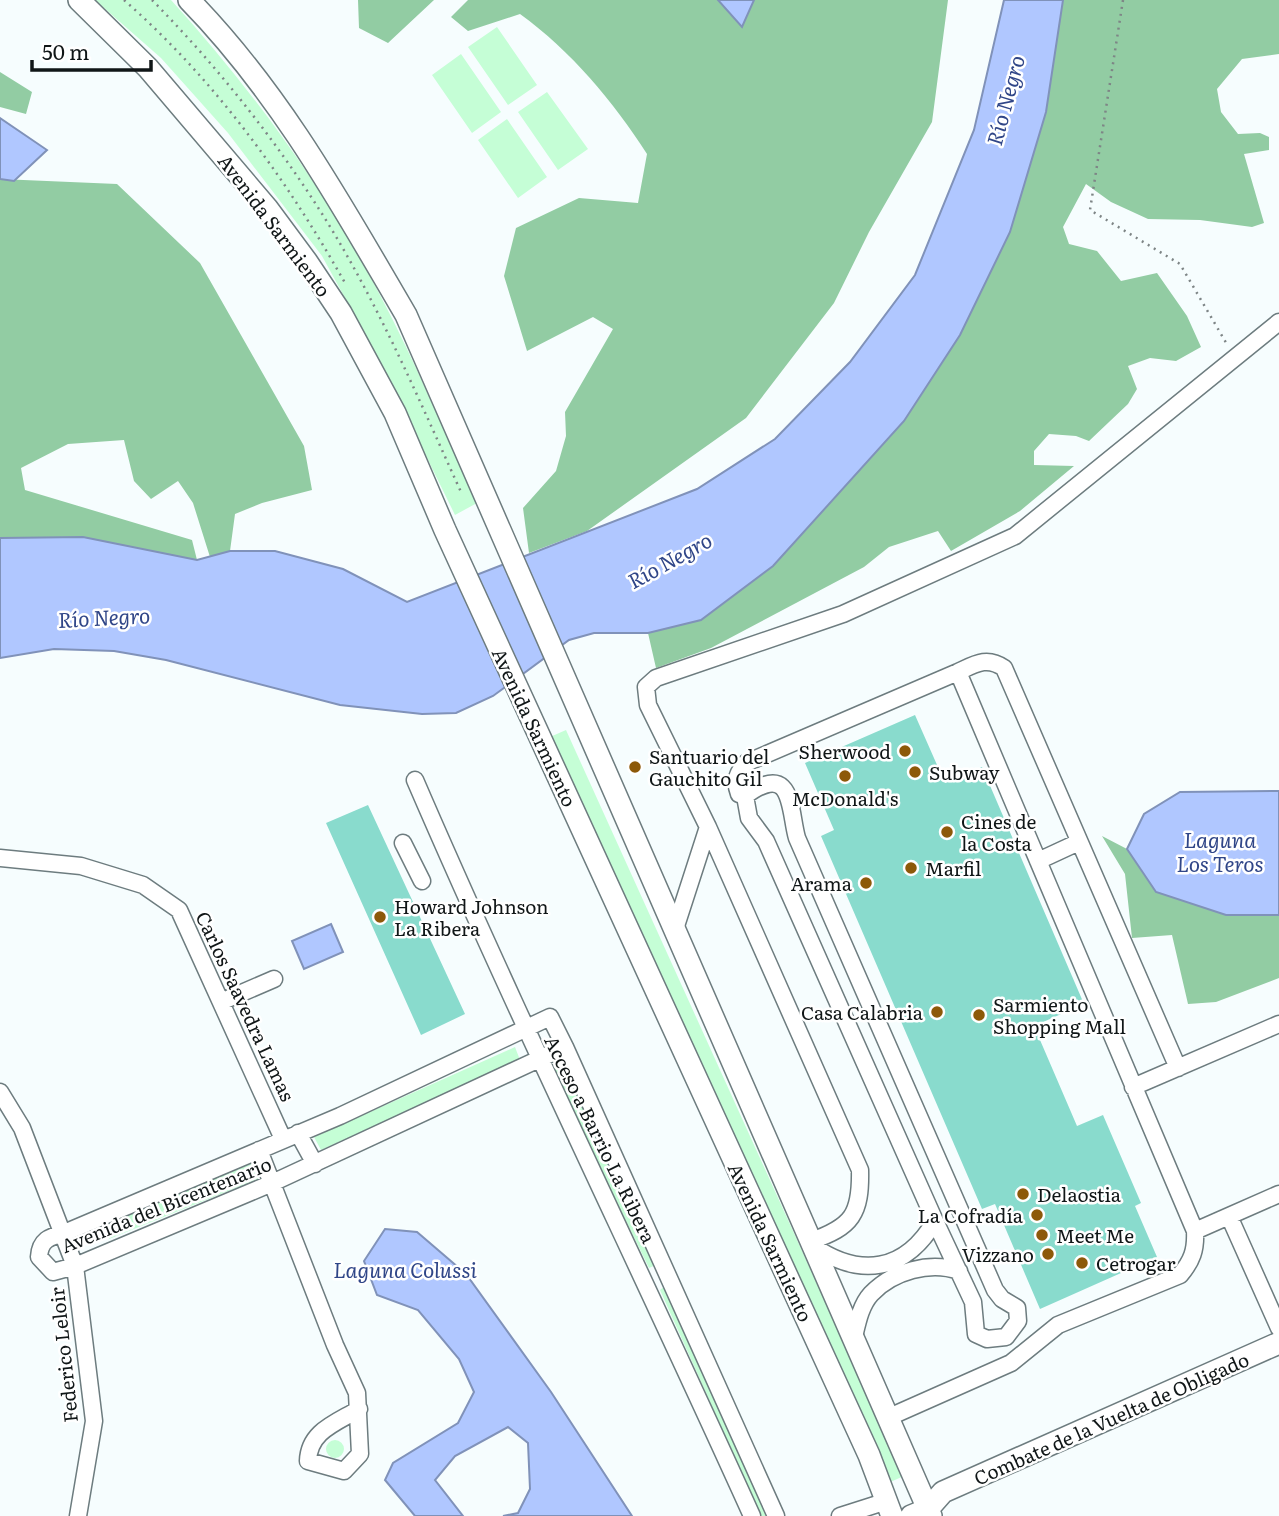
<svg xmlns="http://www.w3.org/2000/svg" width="1279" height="1516" viewBox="0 0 1279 1516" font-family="Literata,serif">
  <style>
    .green { fill: #c5fed6 }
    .forest { fill: #92cca3 }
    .water { fill: #b0c7ff; stroke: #8092b9; stroke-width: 2 }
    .building { fill: #89dbcd }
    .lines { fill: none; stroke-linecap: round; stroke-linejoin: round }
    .minor-casing { stroke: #6d7c7f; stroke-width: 19 }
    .major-casing { stroke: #6d7c7f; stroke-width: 24 }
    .path { stroke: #7e8586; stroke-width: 2.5; stroke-dasharray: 2 5; stroke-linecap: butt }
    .minor { stroke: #fff; stroke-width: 16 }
    .major { stroke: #fff; stroke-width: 21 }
    .poi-dot { fill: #8d5909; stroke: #fff; stroke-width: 2.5 }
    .labels { text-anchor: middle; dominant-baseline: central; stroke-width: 5; stroke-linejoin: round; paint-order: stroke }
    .street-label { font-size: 19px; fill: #101617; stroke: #fff }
    .poi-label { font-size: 19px; fill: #101617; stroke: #fff; text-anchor: start }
    .water-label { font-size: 21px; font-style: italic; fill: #304688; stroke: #fff }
  </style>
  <rect width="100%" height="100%" fill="#f6fdfe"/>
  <!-- green -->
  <path class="green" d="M95 0H171C251 88 325 189 380 295 416 363 445 434 477 503L455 515 380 362 322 256 228 133 161 58Z
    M497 27 537 85 508 105 468 47Z
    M461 54 501 112 472 133 432 75Z
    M547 92 588 149 558 170 518 112Z
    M507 119 547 177 518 198 478 140Z
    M566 730 904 1476 888 1483 550 737Z
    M515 1047 520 1060 321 1150 314 1137Z
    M566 1063 658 1264 649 1268 552 1069Z
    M251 1164 258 1179 109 1239 102 1225Z
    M666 1285 770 1516H761L660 1290Z
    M326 1449a9 9 0 1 1 18 0a9 9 0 1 1-18 0Z"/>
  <!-- forest -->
  <path class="forest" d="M358 0H434L388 43 359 28Z
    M468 0H948L932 122 869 232 834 303 746 418 587 531 529 553 523 508 556 471 566 436 565 412 613 329 593 317 527 351 504 276 516 228 579 198 638 203 647 154C613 101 571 51 520 14L468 31 451 17Z
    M1063 0H1279V54L1242 59 1217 89 1221 112 1238 134 1260 133 1269 137V150L1244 154 1264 223 1252 227 1200 220 1148 219 1111 202 1086 184 1063 227 1069 244 1097 251 1121 281 1157 273 1187 316 1201 347 1176 361 1150 358 1128 366 1137 389 1128 404 1089 441 1076 436 1049 434 1034 451V465L1074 466 1020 511 951 551 938 531 889 547 864 567 711 648 656 668 648 633 701 620 773 566 904 421 960 335 1010 232 1046 112Z
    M0 72 32 92 26 114 0 107Z
    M0 179 117 184 200 263 304 446 312 490 262 503 235 514 230 551 210 557 193 503 178 481 151 499 134 481 124 440 68 444 21 468 25 490 192 540 197 560 83 537 0 538Z
    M1102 836 1127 849 1156 892 1226 915H1279V978L1216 1002 1188 1004 1172 935 1132 938 1125 874Z"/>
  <!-- water -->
  <path class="water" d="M718 0H754L742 27Z
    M1004 0H1063L1046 112 1010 232 960 335 904 421 773 566 701 620 648 633H594L569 640 493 696 456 713 422 714 340 705 166 660 114 651 54 649 0 658V538L83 537 197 560 230 551H275L343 569 407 602 697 489 775 439 850 362 915 275 974 130Z
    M0 118 47 150 14 181 0 179Z
    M1279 791V915H1226L1156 892 1127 849 1144 814 1180 792Z
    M331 924 343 952 304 969 292 941Z
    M385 1229 417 1232 466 1274 551 1392 632 1516H503L518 1513 530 1489 528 1443 508 1427 455 1456 435 1480 463 1516H415L385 1480 393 1463 458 1423 474 1392 459 1359 418 1310 377 1295 364 1261Z"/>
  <!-- building -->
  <path class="building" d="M915 715 945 783 982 767 1084 1004 1034 1026 1077 1126 1103 1115 1141 1203 1135 1206 1157 1257 1040 1309 995 1204 982 1209 821 836 834 830 805 763Z
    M368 805 465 1014 421 1035 326 823Z"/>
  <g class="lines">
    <defs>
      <path id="minor" d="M958 672C975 664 987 656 1004 668L1178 1068
        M415 780C522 1028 641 1270 752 1516
        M745 796 739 794C734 781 737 773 746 763L958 672 1195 1231 1229 1216 1279 1328
        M745 796C794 760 789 810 797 838L995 1290 1002 1299 1017 1308 1018 1321 1006 1337 987 1339 976 1334 973 1302 935 1221
        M745 796 749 818 766 841 935 1221C905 1272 860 1278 813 1246
        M708 827 860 1170C861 1214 852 1227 811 1241
        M403 843 422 881
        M0 858 81 866 143 885 179 910 283 1139
        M1038 861 1079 842
        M675 929 708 827 648 705 646 687 656 678 843 614 1015 536 1279 322
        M223 1001 274 979
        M565 1047 270 1184 75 1266 53 1272 39 1257C40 1240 49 1237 64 1233L340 1116 550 1017 565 1047 776 1516
        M1133 1087 1279 1024
        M0 1092 22 1128 75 1266 94 1421 78 1516
        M298 1133 315 1164
        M259 1150 335 1345 357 1393 360 1454 344 1471 308 1461C309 1431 336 1423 359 1409
        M1229 1216 1279 1194
        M853 1341C857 1325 860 1306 871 1294 893 1271 930 1261 959 1271
        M887 1418 1011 1363 1058 1325 1180 1275C1192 1261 1196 1250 1195 1231
        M840 1516 887 1501"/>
      <path id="major" d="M79 0 148 68 267 208 307 262 341 313 395 413 445 530 869 1455 892 1516
        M189 0C280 93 341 204 406 315L931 1516
        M911 1516 928 1509 943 1492 1279 1343"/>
    </defs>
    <!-- minor casing -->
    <use href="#minor" class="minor-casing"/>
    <!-- major casing -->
    <use href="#major" class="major-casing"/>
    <!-- path -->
    <path class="path" d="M124 0C214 79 286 178 345 283
      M152 0C219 68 279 144 329 225 381 310 420 402 461 492
      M1123 0 1090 210 1180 264 1228 346"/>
    <!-- minor -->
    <use href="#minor" class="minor"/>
    <!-- major -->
    <use href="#major" class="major"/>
  </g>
  <!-- markers -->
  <g class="poi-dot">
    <circle cx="905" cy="751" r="7"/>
    <circle cx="635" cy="767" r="7"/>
    <circle cx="915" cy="772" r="7"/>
    <circle cx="845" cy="776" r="7"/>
    <circle cx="947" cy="832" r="7"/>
    <circle cx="911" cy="868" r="7"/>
    <circle cx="866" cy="883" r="7"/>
    <circle cx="380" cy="917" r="7"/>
    <circle cx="937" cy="1012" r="7"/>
    <circle cx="979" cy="1015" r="7"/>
    <circle cx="1023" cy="1194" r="7"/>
    <circle cx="1037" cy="1215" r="7"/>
    <circle cx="1042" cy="1235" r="7"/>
    <circle cx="1048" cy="1254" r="7"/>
    <circle cx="1082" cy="1263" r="7"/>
  </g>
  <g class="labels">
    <!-- street labels -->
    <g class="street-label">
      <text transform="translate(275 225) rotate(53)">Avenida Sarmiento</text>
      <text transform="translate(535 727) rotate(65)">Avenida Sarmiento</text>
      <text transform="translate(246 1006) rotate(65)">Carlos Saavedra Lamas</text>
      <text transform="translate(601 1139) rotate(64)">Acceso a Barrio La Ribera</text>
      <text transform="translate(166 1204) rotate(-22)">Avenida del Bicentenario</text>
      <text transform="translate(771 1242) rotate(65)">Avenida Sarmiento</text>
      <text transform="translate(63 1355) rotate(-96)">Federico Leloir</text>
      <text transform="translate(1111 1418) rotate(-24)">Combate de la Vuelta de Obligado</text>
    </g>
    <!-- poi labels -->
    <g class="poi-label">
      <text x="891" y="751" text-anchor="end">Sherwood</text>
      <text x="649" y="756">Santuario del<tspan x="649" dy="22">Gauchito Gil</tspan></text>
      <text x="929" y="772">Subway</text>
      <text x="845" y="798" text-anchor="middle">McDonald's</text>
      <text x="961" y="821">Cines de<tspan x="961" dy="22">la Costa</tspan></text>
      <text x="925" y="868">Marfil</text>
      <text x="852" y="883" text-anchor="end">Arama</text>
      <text x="394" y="906">Howard Johnson<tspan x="394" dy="22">La Ribera</tspan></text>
      <text x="993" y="1004">Sarmiento<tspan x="993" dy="22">Shopping Mall</tspan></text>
      <text x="923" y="1012" text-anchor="end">Casa Calabria</text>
      <text x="1037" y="1194">Delaostia</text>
      <text x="1023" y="1215" text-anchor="end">La Cofradía</text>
      <text x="1056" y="1235">Meet Me</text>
      <text x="1034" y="1254" text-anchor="end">Vizzano</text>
      <text x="1096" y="1263">Cetrogar</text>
    </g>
    <!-- water labels -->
    <g class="water-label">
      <text transform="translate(1004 100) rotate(-75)">Río Negro</text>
      <text transform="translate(669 559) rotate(-29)">Río Negro</text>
      <text transform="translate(104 616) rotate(-3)">Río Negro</text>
      <text x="1220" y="838">Laguna<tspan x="1220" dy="24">Los Teros</tspan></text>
      <text x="405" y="1268">Laguna Colussi</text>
    </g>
  </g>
  <!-- scale -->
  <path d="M32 60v10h119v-10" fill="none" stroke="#101617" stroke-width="3.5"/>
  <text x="42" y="60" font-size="21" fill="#101617" stroke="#ffffff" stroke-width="5" paint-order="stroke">50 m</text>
</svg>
